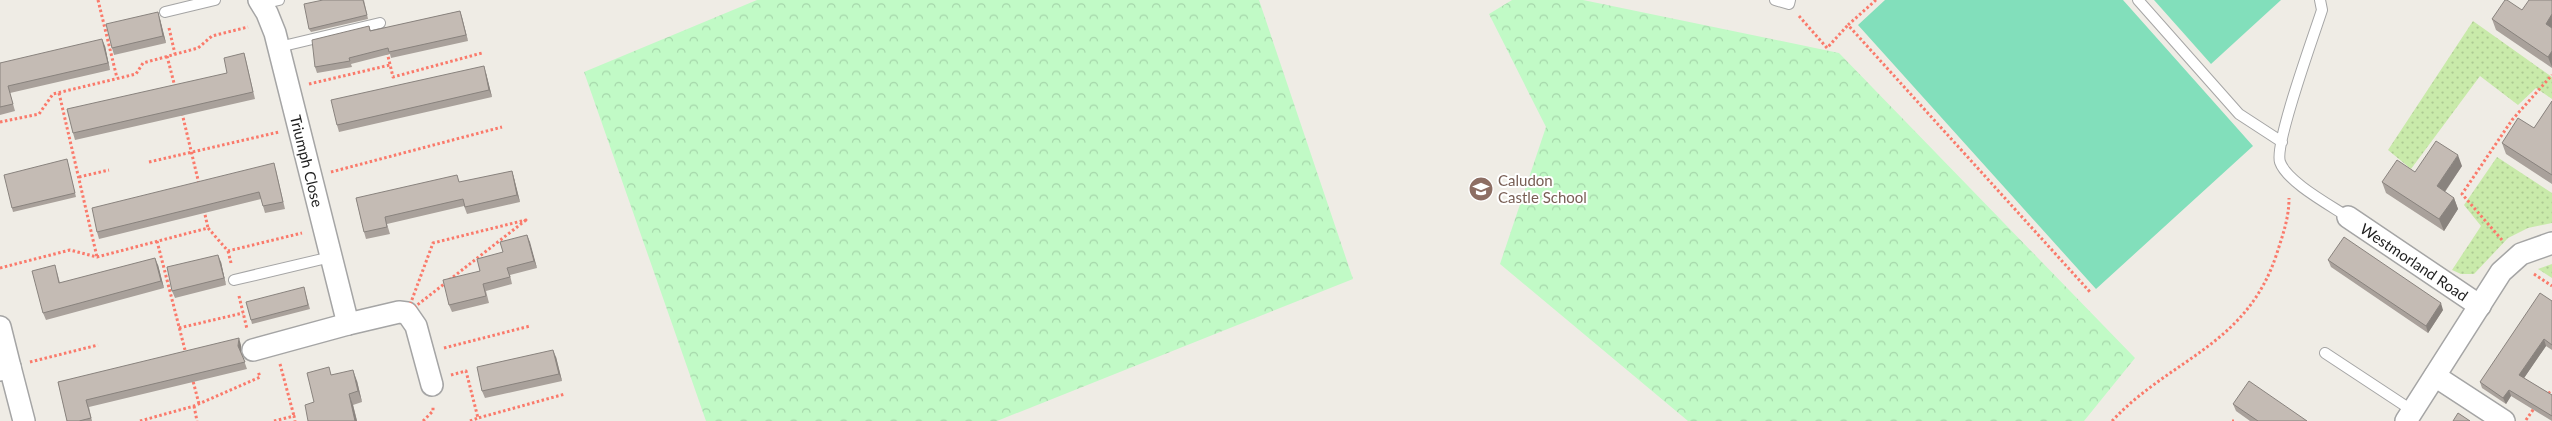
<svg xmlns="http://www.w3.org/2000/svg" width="2552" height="421" viewBox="0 0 2552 421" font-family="Lato,sans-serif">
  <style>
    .grass { fill: url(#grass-dots) }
    .park { fill: url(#park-crowns) }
    .pitch { fill: #82dfbb }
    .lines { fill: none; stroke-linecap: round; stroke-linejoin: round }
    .service-casing { stroke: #a5a5a5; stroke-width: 12 }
    .minor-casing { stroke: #a5a5a5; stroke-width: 24 }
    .path { stroke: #fa7a6b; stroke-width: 3; stroke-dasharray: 2.5 2.5; stroke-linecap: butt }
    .service { stroke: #fff; stroke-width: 10 }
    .minor { stroke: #fff; stroke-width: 21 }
    .wall { fill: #a9a19b }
    .shaded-wall { fill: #89837e }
    .building { fill: #c4bbb4; stroke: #89837e }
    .labels { text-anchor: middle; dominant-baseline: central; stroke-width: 4; stroke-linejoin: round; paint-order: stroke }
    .street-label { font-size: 15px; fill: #1e1e1e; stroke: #fff }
    .education-label { font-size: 15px; fill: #785e54; stroke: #fff; text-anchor: start }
  </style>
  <defs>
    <pattern id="grass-dots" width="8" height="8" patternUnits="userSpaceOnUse" patternTransform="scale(1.25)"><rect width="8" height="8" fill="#c9eaaa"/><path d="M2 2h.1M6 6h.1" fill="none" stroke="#acc892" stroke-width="1.8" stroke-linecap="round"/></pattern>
    <pattern id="park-crowns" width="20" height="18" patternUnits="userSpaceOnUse" patternTransform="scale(1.25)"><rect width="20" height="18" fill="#c1fac6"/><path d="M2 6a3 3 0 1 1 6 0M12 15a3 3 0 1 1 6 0" fill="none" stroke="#a5d6aa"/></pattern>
  </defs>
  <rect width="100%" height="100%" fill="#efece5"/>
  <!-- grass -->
  <path class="grass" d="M2473 21 2552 77V99L2536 88 2518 105 2480 76 2411 169 2388 150Z
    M2497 157 2552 193V223L2528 228 2508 238 2474 274H2461L2452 270 2481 226 2464 205Z
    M2552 264V278L2538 269Z"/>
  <!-- park -->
  <path class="park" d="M757 0H1259L1353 279 997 421H706L584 72Z
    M1512 0H1583L1839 53 2135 358 2084 421H1688L1500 264 1546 127 1489 14Z"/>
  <!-- pitch -->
  <path class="pitch" d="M1885 0H2123L2253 146 2096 289 1858 25Z
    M2154 0H2281L2211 64Z"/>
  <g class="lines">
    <defs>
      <path id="service" d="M1775 0 1789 4 1790 0
        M2138 0 2239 114 2282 142
        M2320 0 2322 10C2314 35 2274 144 2280 162 2287 182 2330 205 2348 217
        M262 4 279 0
        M165 12 215 0
        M279 47 380 23
        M234 280 331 257
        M2325 353 2413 411"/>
      <g id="minor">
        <path id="s1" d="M2348 217 2480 306"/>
        <path d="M348 324 399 312 407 313 416 326 432 385"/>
        <path d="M0 327 10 367 0 370"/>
        <path d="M253 350 348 324 275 33 267 13 259 0"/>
        <path d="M10 367 24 421"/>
        <path d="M2435 376 2504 421"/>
        <path d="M2406 421 2501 272 2521 254 2552 243"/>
      </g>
    </defs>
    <!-- service casing -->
    <use href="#service" class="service-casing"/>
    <!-- minor casing -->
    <use href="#minor" class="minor-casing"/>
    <!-- path -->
    <path class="path" d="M98 0 117 78
      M1876 0 1848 25 2090 292
      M1799 16 1827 48 1848 25
      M169 28 175 54
      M387 52 393 77 482 53
      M167 56 175 87
      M309 84 390 65
      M59 93 97 257
      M182 113 199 184
      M0 122 39 114 53 94 136 74 143 63 198 48 212 36 248 27
      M149 162 279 132
      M331 172 502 127
      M79 177 109 170
      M204 210 208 228
      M526 220 407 313 433 243Z
      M2502 240 2462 194 2512 120 2552 75
      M157 241 186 354
      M228 251 231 263
      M0 268 70 250 97 257 208 228 228 251 302 233
      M2534 274 2552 286
      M239 296 247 329
      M179 328 243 313
      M444 348 530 326
      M30 362 98 345
      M280 364 294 416
      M451 375 466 371 478 418 565 394
      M192 377 199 404
      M2545 394 2547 391 2552 395
      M194 406 197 421
      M2526 420 2535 407
      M140 421 194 406 260 377 258 371
      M274 421 294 416 295 421
      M423 421 433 411V406
      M470 421 478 418
      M2112 421C2171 358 2247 346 2277 253 2283 234 2289 218 2289 198
      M2232 421H2234"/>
    <!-- service -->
    <use href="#service" class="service"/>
    <!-- minor -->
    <use href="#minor" class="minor"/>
  </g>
  <!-- wall -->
  <path class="wall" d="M364 0 368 19 311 32 309 29Z
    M2552 0V68L2496 30 2492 19Z
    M460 11 468 41 391 58 390 54 351 64 352 67 317 73 315 67 369 26 371 31Z
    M160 19 166 43 114 55 112 48Z
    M105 46 110 70 10 93 15 111 0 115V63Z
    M244 53 246 60 255 99 75 140 73 133 227 73Z
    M486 73 492 97 339 132 337 125Z
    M2552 101V184L2506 154 2502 143 2534 128Z
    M68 163 76 197 13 212 12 208Z
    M2462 166 2445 192 2454 198 2458 209 2444 231 2386 193 2382 182 2415 172Z
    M276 170 285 209 265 213 261 199 99 239 97 232Z
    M512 171 514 178 520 202 467 214 464 206 387 224 390 234 366 239 364 232 356 198 460 182Z
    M527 235 537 268 510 275 512 284 486 291 489 303 452 312 449 305 480 271Z
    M2328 260 2443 310 2428 333 2331 267Z
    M221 262 226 285 175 298 172 291Z
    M158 265 164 288 46 320 43 313 57 272 60 283Z
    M305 291 310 309 252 324 251 320Z
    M2552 301V350L2546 346 2524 378 2552 395V421L2511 396 2506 404 2482 388 2480 382Z
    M241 345V352L247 369 89 407 92 421H67L58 382Z
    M556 357 562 381 485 398 482 391Z
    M332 375 357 381 362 402 353 405 357 421H308L314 402Z
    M2233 404 2307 421H2250L2236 411Z"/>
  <!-- shaded-wall -->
  <path class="shaded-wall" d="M460 11 462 17 468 41 466 35Z
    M158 12 160 19 166 43 163 36Z
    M2552 14V32L2546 24Z
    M102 39 105 46 110 70 108 63Z
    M2552 51V67L2548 57Z
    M484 66 486 73 492 97 489 90Z
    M2458 155 2462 166 2441 197 2437 186Z
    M512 171 514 178 520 202 517 195Z
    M2454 198 2458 209 2444 231 2439 219Z
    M527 235 530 242 537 268 534 261Z
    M218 255 221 262 226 285 224 278Z
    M155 258 158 265 164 288 161 281Z
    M2441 303 2443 310 2428 333 2426 326Z
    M239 338 241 345V353L238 346Z
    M2544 339 2546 346 2522 381 2519 375Z
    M553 350 556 357 562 381 559 374Z
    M353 370 357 381 362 402 358 391Z
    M2509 390 2511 396 2506 404 2503 398Z
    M349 394 353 405 357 421H355Z"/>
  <!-- building -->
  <path class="building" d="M323 0H363L367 15 309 29 304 4Z
    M2505 0H2507L2522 10 2529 0H2552V14L2546 24 2552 28V51L2548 57 2492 19Z
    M460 11 466 35 389 52 388 48 349 58 350 61 315 67 312 40 369 26 370 31Z
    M158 12 163 36 112 48 106 24Z
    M102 39 108 63 8 86 13 104 0 107V63Z
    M244 53 253 92 73 133 67 109 227 73 224 58Z
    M484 66 489 90 337 125 331 100Z
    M2552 101V175L2502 143 2518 118 2534 128Z
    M2436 141 2458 155 2437 186 2454 198 2439 219 2382 182 2397 160 2415 172Z
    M67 159 75 193 12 208 4 175Z
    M274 163 283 202 263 206 259 192 97 232 92 208Z
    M512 171 517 195 465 207 463 199 385 217 387 227 364 232 356 198 457 175 459 182Z
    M527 235 534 261 507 268 510 277 483 284 486 296 449 305 443 280 480 271 477 259 503 252 500 242Z
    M2344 237 2441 303 2426 326 2328 260Z
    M218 255 224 278 172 291 167 267Z
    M155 258 161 281 43 313 32 271 55 265 59 283Z
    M304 287 308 305 251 320 246 302Z
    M2540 293 2552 301V345L2544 339 2519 375 2552 395V416L2509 390 2503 398 2480 382Z
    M239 338 238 346 245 362 86 400 91 418 79 421H67L58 382Z
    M553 350 559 374 482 391 477 367Z
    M329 367 331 375 353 370 358 391 349 394 355 421H308L305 405 314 402 307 373Z
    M2249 381 2307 421H2258L2233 404Z
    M2458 413 2470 421H2453Z"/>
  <!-- icons -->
  <defs>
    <symbol id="school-disc" viewBox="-11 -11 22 22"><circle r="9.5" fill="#8d6e63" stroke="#fff"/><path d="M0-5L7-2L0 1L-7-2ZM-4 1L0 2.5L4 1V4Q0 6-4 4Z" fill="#fff"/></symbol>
  </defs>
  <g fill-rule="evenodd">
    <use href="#school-disc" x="1467" y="175" width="28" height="28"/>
  </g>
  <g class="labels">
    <!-- street labels -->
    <g class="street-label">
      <text transform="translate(307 161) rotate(76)">Triumph Close</text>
      <text stroke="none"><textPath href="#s1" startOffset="80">Westmorland Road</textPath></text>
    </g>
    <!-- education labels -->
    <g class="education-label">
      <text x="1498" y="180">Caludon<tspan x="1498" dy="17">Castle School</tspan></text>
    </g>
  </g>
</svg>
